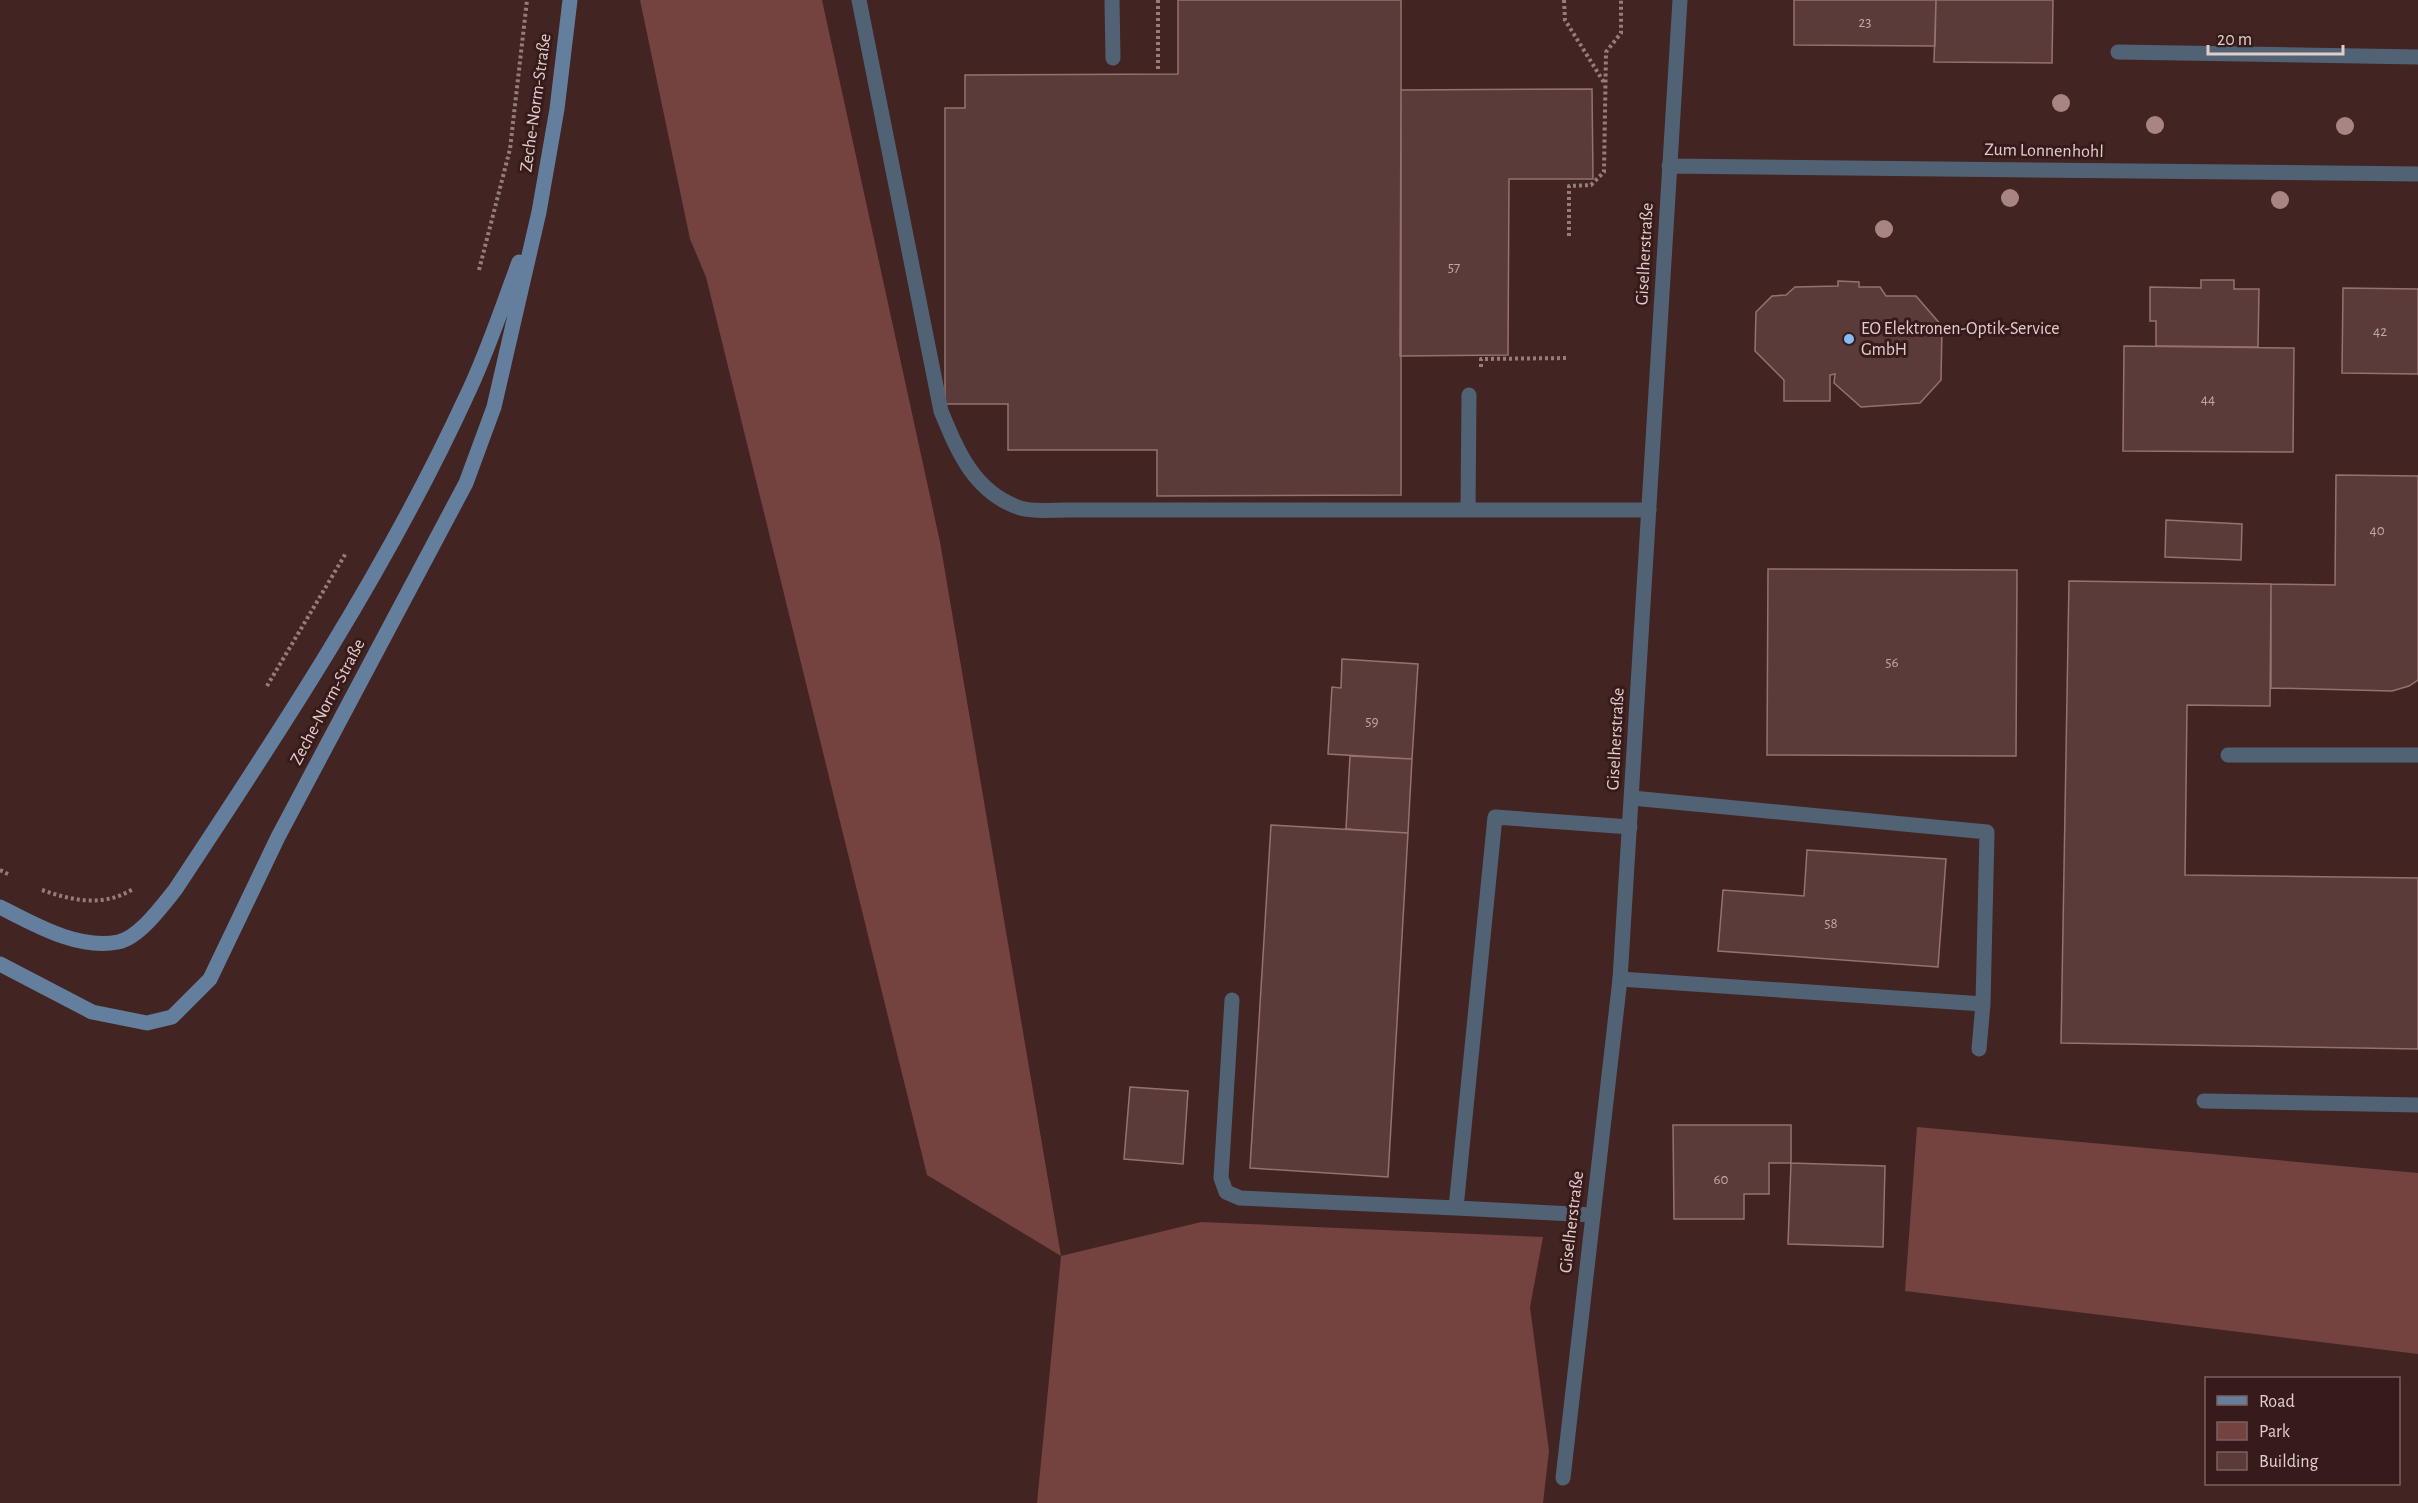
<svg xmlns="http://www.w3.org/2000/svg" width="2418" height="1503" viewBox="0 0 2418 1503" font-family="'Alegreya Sans',sans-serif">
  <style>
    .green { fill: #74423f }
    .building { fill: #5a3b39; stroke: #95726f; stroke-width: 1.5 }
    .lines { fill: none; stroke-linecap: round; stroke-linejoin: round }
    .path { stroke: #957d7b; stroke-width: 4; stroke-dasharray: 3 3; stroke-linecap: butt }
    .lane { stroke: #516275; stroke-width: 15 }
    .street { stroke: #516275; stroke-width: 15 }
    .secondary { stroke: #647f9d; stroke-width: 15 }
    .tree { fill: #a88582 }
    .poi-dot { fill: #84bcfb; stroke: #371b1a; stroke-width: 2 }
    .labels { text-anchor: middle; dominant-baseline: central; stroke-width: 6; stroke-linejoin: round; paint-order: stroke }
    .number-label { font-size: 15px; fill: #bea8a6 }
    .street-label { font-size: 18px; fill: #e0cdcb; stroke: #371b1a }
    .poi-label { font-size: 18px; fill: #e0cdcb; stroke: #371b1a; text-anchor: start }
  </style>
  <rect width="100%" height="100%" fill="#422523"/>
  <!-- green -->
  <path class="green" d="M640 0H822L940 542 1061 1256 1201 1222 1543 1237 1530 1307 1549 1451 1543 1503H1037L1061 1256 927 1175 706 277 690 239Z
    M1917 1127 2418 1173V1354L1905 1291Z"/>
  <!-- building -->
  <path class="building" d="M1178 0H1401V495L1157 496V450H1008V404H945V108H965V75L1178 74Z
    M1794 0H1936L1935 46 1794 45Z
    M1936 0H2053L2052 63 1934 62Z
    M1592 89 1593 179H1509L1508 355 1400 356 1401 90Z
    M2201 280H2234V289H2259L2258 347 2156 346V321H2150V287L2201 288Z
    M1838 281 1859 282V287H1880L1886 296H1916L1942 326 1941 380 1920 403 1861 407 1834 383 1835 374 1830 375V401H1784V380L1755 351 1756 312 1772 296 1786 295 1795 287 1838 286Z
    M2343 288 2418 289V374L2342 373Z
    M2124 346 2294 348 2293 452 2123 451Z
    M2336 475 2418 476V680L2409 686 2392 691 2271 688V584L2335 585Z
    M2166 520 2242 524 2241 560 2165 557Z
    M1768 569 2017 570 2016 756 1767 755Z
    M2069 581 2271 584 2270 706 2187 705 2185 875 2418 878V1049L2061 1043Z
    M1342 659 1418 664 1412 759 1328 754 1332 687 1341 688Z
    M1350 756 1412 759 1408 833 1346 829Z
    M1271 825 1408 833 1388 1177 1250 1168Z
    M1807 850 1946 859 1938 967 1718 951 1723 890 1804 896Z
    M1130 1087 1188 1091 1183 1164 1124 1159Z
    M1673 1125H1791V1163H1769V1194H1744V1219H1674Z
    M1791 1163 1885 1166 1883 1247 1788 1244Z"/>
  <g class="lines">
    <!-- path -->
    <path class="path" d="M1564 0 1565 20 1605 84
      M1158 69V0
      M1569 236V186L1591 185 1604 172 1606 52 1621 33V0
      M479 270 510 149 527 0
      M1481 367V359L1568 358
      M267 686 346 553
      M0 870 8 874
      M42 890C73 901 104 907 133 889"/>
    <!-- lane -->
    <path class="lane" d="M859 0 941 411C958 452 974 492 1020 508 1032 512 1052 510 1066 510H1649
      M1112 0 1113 58
      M2118 52 2418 57
      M1468 510 1469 395
      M2228 755H2418
      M1632 798 1987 832 1983 1004 1979 1049
      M1620 979 1983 1004
      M1232 1000 1221 1178 1226 1192 1240 1198 1456 1208
      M2204 1101 2418 1105
      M1593 1215 1456 1208 1495 817 1630 827"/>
    <!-- street -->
    <path class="street" d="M1669 166 2418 174
      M1563 1478 1620 979 1680 0"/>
    <!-- secondary -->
    <path class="secondary" d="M0 907C34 924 77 950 118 942 139 938 162 906 175 890 279 733 387 569 466 397 487 354 502 307 519 262
      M0 964 92 1012 147 1023 172 1017 210 979 278 837 466 483 494 407 539 212 557 109 570 0"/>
  </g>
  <!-- trees -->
  <g class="tree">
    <circle cx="2061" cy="103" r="9"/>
    <circle cx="2155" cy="125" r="9"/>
    <circle cx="2345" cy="126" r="9"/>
    <circle cx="2010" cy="198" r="9"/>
    <circle cx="2280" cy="200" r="9"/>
    <circle cx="1884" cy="229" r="9"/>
  </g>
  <!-- markers -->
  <circle class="poi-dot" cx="1849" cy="339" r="6"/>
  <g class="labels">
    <!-- number labels -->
    <g class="number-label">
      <text x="1865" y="22">23</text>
      <text x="1454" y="267">57</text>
      <text x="2380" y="331">42</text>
      <text x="2208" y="399">44</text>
      <text x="2377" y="530">40</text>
      <text x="1892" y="662">56</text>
      <text x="1372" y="721">59</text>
      <text x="1831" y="923">58</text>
      <text x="1721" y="1179">60</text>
    </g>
    <!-- street labels -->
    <g class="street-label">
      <text transform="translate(536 103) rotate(-82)">Zeche-Norm-Straße</text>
      <text transform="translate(2044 151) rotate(1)">Zum Lonnenhohl</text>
      <text transform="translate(1645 254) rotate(-87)">Giselherstraße</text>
      <text transform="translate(328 702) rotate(-62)">Zeche-Norm-Straße</text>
      <text transform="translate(1616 739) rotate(-87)">Giselherstraße</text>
      <text transform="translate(1572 1222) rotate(-83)">Giselherstraße</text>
    </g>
    <!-- poi labels -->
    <g class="poi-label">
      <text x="1861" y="329">EO Elektronen-Optik-Service<tspan x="1861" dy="21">GmbH</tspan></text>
    </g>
  </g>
  <!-- legend -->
  <rect x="2205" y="1377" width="195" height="108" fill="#371b1a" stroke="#7b6261" stroke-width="1.5"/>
  <rect x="2217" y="1396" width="30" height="9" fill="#647f9d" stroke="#7b6261" stroke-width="1.5"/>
  <text x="2259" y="1407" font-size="18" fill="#e0cdcb">Road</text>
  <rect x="2217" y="1422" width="30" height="18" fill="#74423f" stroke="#7b6261" stroke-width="1.5"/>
  <text x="2259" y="1437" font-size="18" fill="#e0cdcb">Park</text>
  <rect x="2217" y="1452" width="30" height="18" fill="#5a3b39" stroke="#7b6261" stroke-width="1.5"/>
  <text x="2259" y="1467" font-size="18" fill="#e0cdcb">Building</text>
  <!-- scale -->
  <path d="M2208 45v9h135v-9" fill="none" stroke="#e0cdcb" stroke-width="3"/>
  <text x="2217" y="45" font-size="18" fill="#e0cdcb" stroke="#371b1a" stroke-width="4.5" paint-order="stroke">20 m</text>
</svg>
